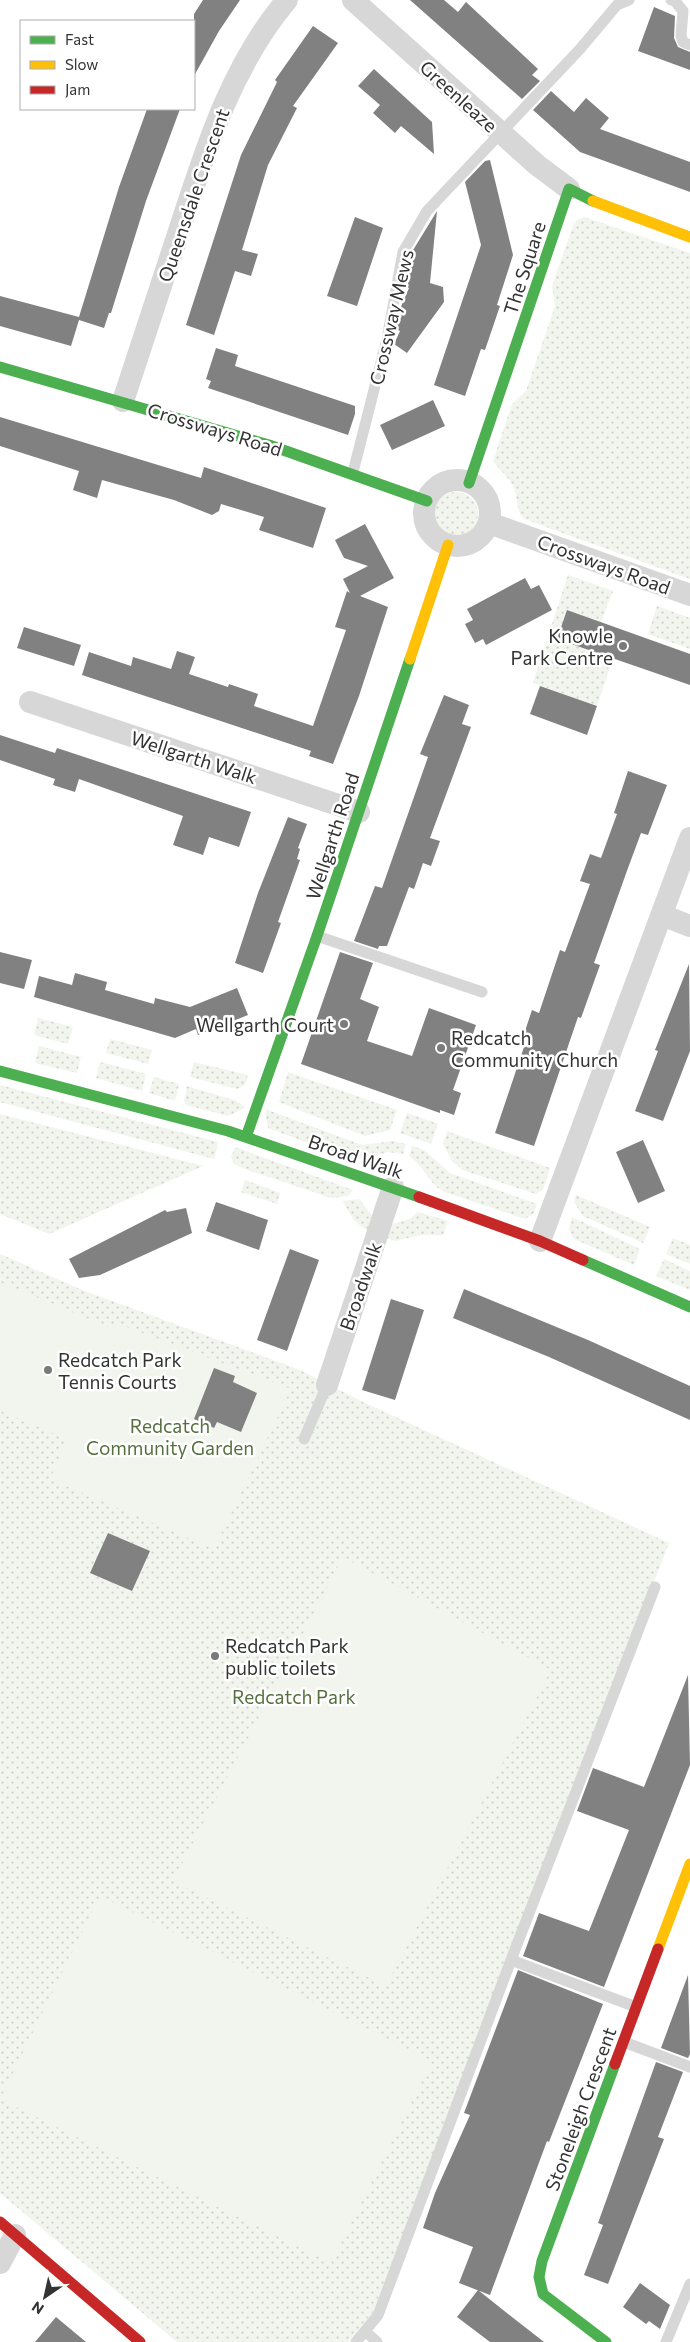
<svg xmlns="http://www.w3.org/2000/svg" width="690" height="2342" viewBox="0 0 690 2342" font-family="Commissioner,sans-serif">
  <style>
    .grass { fill: url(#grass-dots) }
    .garden { fill: #f1f5ed }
    .building { fill: #818181 }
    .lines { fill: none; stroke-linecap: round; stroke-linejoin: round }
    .lane { stroke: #d7d7d7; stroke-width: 11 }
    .street { stroke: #d7d7d7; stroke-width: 22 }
    .fast { stroke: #4caf50; stroke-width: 11 }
    .slow { stroke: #ffc107; stroke-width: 11 }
    .jam { stroke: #c62828; stroke-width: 11 }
    .poi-dot { fill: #7a7a7a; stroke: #fff; stroke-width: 2 }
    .labels { text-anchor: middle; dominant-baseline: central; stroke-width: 5; stroke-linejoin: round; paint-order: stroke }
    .street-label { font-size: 19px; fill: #333; stroke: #fff }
    .poi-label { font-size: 19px; fill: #333; stroke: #fff; text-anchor: start }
    .park-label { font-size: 19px; fill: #56703f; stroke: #fff }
  </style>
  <defs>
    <pattern id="grass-dots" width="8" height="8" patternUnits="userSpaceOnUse" patternTransform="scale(1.25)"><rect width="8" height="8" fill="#f1f5ed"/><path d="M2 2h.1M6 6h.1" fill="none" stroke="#cfd2cc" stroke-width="1.8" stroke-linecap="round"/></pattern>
  </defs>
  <rect width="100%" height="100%" fill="#fff"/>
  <!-- grass -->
  <path class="grass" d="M584 217 690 253V579L524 519C515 510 519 498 513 486 508 476 499 470 493 461L512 404 526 391 555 306 552 286 573 226 577 220Z
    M434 514a22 22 0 1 1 44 0a22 22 0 1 1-44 0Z
    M568 575 613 591 601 622 568 610 557 638 613 659 597 706 533 683Z
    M657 606 690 618V649L648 634Z
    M38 1018 73 1027 68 1044 34 1035Z
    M110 1039 152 1050 148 1064 106 1053Z
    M39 1046 81 1057 77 1073 35 1063Z
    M100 1062 146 1074 142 1091 96 1078Z
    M194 1062 248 1075 245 1085 237 1089 190 1077Z
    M288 1072 397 1110 390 1130 365 1136 279 1102Z
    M154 1077 179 1084 175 1101 149 1093Z
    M0 1085 218 1142 214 1159 0 1102Z
    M187 1086 237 1101 245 1108 228 1116 186 1105 184 1101Z
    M265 1109 362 1145 394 1141 406 1144 403 1154 388 1152 364 1158 345 1157 268 1128Z
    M407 1113 438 1124 431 1144 400 1133Z
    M0 1114 203 1166 49 1234 0 1214Z
    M447 1131 550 1168 543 1190 536 1194 462 1170 452 1161 443 1144Z
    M412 1146 424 1150 450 1173 537 1204 534 1213 525 1219 442 1191C428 1182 424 1166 409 1156Z
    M235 1147 353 1190 348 1196 331 1198 242 1168 234 1164 231 1157Z
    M245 1180 280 1193 277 1204 241 1192Z
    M576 1195 650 1227 643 1243 583 1216 574 1202Z
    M359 1199 374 1218 370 1231C356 1226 349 1214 343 1201Z
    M418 1212 448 1221 443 1235H421L395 1241 387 1238 392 1224 410 1219Z
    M572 1217 640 1249 634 1265 574 1239 569 1229Z
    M673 1238 690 1245V1264L666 1254Z
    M0 1254 82 1290 300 1370 361 1401 669 1543 373 2312 348 2342H177L0 2193Z
    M664 1259 690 1271V1290L656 1276Z"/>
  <!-- garden -->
  <path class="garden" d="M0 1282 113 1329 116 1323 291 1389 214 1549 50 1479 67 1439 0 1411Z
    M343 1557 551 1670 386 1986 173 1881Z
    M100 1896 432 2061 331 2263 0 2099Z"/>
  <!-- building -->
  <path class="building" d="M203 0H240L219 31 194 76V14Z
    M410 0H444L458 12 466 2 538 69 532 75 540 81 522 99Z
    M654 7 675 16 674 38 678 47 690 52V70L638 51Z
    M313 26 338 43 293 106 297 108 268 165 242 250 258 254 251 276 235 271 214 335 186 325 241 155 277 82 275 80Z
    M374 69 432 122 434 154 401 126 395 133 373 113 380 105 358 86Z
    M551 91 574 112 586 98 609 118 600 129 690 162V192L580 152 533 110Z
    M147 109H180L146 201 111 313H109L104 328 79 320 71 346 0 326V296L79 317 119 187Z
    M490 160 513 255 497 305 500 306 485 350 481 349 465 396 434 385 481 245 465 182 485 161Z
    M437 211 430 283 443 287 444 302 407 353 394 344 400 331 396 329 400 309 409 288 404 287 410 255Z
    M355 217 383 228 357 306 327 296Z
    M216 348 238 355 235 366 355 406V414L348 435 208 388 211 381 206 379Z
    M433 400 445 426 392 450 380 425Z
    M0 417 201 478 204 467 326 508 313 548 259 530 264 517 221 504 219 511 212 515 174 500 102 480 97 498 73 490 79 471 0 446Z
    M365 524 394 578 360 596 388 607 359 696 333 764 309 756 311 751 82 675 89 652 131 666 133 657 171 669 177 651 195 657 189 674 228 687 229 684 258 694 254 706 313 726 346 630 335 627 347 591 350 593 343 579 368 566 344 558 335 540Z
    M525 578 531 589 539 585 552 610 486 645 483 639 475 643 465 624 473 620 467 609Z
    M567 610 690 654V685L557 639Z
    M24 627 81 645 74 666 17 648Z
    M540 686 597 706 587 735 530 714Z
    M444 695 469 705 462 724 471 727 430 838 440 841 431 866 423 863 414 889 409 887 387 946H379L378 949 354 941 375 886 382 888 428 757 420 754Z
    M0 735 55 753 57 748 251 812 239 847 209 837 203 855 173 845 183 816 79 779 75 792 53 785 55 779 0 760Z
    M628 771 667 785 648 835 641 833 628 868 594 963 600 965 581 1018 578 1017 534 1146 495 1133 525 1044 521 1043 532 1010 539 1013 560 950 565 952 590 884 580 881 590 854 601 858 617 814 614 813Z
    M288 817 307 824 298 848 300 849 297 859 300 860 278 922 281 923 263 973 235 963 258 893Z
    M0 952 32 960 24 989 0 983Z
    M340 952 373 963 360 999 379 1007 367 1041 412 1056 429 1008 476 1025 453 1090 461 1093 454 1115 440 1110V1113L301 1064Z
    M689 964 690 1051 663 1121 635 1111 658 1051 655 1050Z
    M75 973 107 982 105 990 154 1004 155 998 190 1007 237 988 248 1015 198 1035 196 1029 175 1038 34 997 39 976 72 985Z
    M643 1140 665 1191 638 1203 616 1152Z
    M216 1202 268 1220 259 1250 206 1231Z
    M186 1208 192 1233 100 1275 79 1278 69 1259 165 1210 167 1212Z
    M290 1249 319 1260 287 1351 257 1340Z
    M464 1289 588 1340 690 1386V1420L549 1357 453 1318Z
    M391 1299 424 1310 395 1400 362 1390Z
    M214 1368 235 1376 233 1382 257 1393 241 1432 217 1422 214 1428 194 1419Z
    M108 1533 150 1551 132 1591 90 1573Z
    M688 1675 690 1765 604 1987 523 1956 539 1913 589 1931 629 1830 577 1811 593 1768 644 1787Z
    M518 1970 603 2004 549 2142 547 2141 490 2295 459 2283 473 2247 423 2228 435 2193 470 2115 464 2113Z
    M688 1975 690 2054 688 2058 661 2048Z
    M656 2062 683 2072 658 2137 664 2139 608 2284 584 2275 603 2225 598 2223Z
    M640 2283 670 2305 660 2329 649 2321 646 2324 623 2307Z
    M478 2290 512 2317 544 2342H490L457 2317Z
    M56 2317 86 2342H35Z"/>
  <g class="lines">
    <!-- lane -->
    <path class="lane" d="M671 0 675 1 683 11 681 36 683 42 690 45
      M353 472 387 339 403 252 427 211 580 49 617 5 629 0
      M317 936 482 992
      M304 1439 327 1385
      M511 1960 636 2007
      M624 2042 690 2067
      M365 2331 377 2342
      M356 2342 378 2315 511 1960 655 1587
      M666 2342 690 2284"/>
    <!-- street -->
    <path class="street" d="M353 0 537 165 569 189
      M123 401C142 343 161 286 180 228 206 148 232 65 287 0
      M424 513a33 33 0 1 1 66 0a33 33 0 1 1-66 0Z
      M489 523 690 595
      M30 702 359 812
      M662 915 690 926
      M540 1241 690 838
      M327 1385 393 1187
      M0 2263 15 2235"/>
    <!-- fast -->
    <path class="fast" d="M0 367 269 445 427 501
      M469 483 569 189 593 201
      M0 1071 228 1131 419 1197
      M246 1137 317 936 410 659
      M583 1260 690 1307
      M606 2342 543 2294 539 2277 542 2261 615 2064"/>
    <!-- slow -->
    <path class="slow" d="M593 201 690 237
      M410 659 448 545
      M658 1949 690 1864"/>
    <!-- jam -->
    <path class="jam" d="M419 1197 540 1241 583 1260
      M615 2064 658 1949
      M0 2222 140 2342"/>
  </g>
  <!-- markers -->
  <g class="poi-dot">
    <circle cx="623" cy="646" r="5"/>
    <circle cx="344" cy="1024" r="5"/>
    <circle cx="441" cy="1048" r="5"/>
    <circle cx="48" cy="1370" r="5"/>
    <circle cx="215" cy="1656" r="5"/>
  </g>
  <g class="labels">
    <!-- street labels -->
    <g class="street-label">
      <text transform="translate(459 96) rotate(42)">Greenleaze</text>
      <text transform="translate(193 195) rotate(-71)">Queensdale Crescent</text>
      <text transform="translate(524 268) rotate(-72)">The Square</text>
      <text transform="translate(391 317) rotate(-77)">Crossway Mews</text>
      <text transform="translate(215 429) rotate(17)">Crossways Road</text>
      <text transform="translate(604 564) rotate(20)">Crossways Road</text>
      <text transform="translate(194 757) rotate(18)">Wellgarth Walk</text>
      <text transform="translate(332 836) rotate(-72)">Wellgarth Road</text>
      <text transform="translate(356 1156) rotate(19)">Broad Walk</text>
      <text transform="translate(360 1286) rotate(-71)">Broadwalk</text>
      <text transform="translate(580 2109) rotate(-70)">Stoneleigh Crescent</text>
    </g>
    <!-- poi labels -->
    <g class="poi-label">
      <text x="613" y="635" text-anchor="end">Knowle<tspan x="613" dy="22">Park Centre</tspan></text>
      <text x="334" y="1024" text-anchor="end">Wellgarth Court</text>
      <text x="451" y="1037">Redcatch<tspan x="451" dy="22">Community Church</tspan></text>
      <text x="58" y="1359">Redcatch Park<tspan x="58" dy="22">Tennis Courts</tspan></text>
      <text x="225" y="1645">Redcatch Park<tspan x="225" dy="22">public toilets</tspan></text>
    </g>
    <!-- park labels -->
    <g class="park-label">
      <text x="170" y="1425">Redcatch<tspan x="170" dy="22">Community Garden</tspan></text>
      <text x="294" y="1696">Redcatch Park</text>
    </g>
  </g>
  <!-- legend -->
  <rect x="20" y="20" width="175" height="90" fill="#ffffff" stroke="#adadad"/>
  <rect x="30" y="36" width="25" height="8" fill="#4caf50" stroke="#adadad"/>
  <text x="65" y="45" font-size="15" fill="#333333">Fast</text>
  <rect x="30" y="61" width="25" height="8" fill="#ffc107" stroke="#adadad"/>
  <text x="65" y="70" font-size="15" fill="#333333">Slow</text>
  <rect x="30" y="86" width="25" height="8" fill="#c62828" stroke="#adadad"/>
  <text x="65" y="95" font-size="15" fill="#333333">Jam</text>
  <!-- north arrow -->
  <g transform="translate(45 2297) rotate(214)" stroke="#ffffff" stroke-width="4" paint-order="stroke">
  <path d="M0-4L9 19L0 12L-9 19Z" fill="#333333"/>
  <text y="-8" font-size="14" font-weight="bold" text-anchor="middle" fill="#333333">N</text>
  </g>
</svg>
